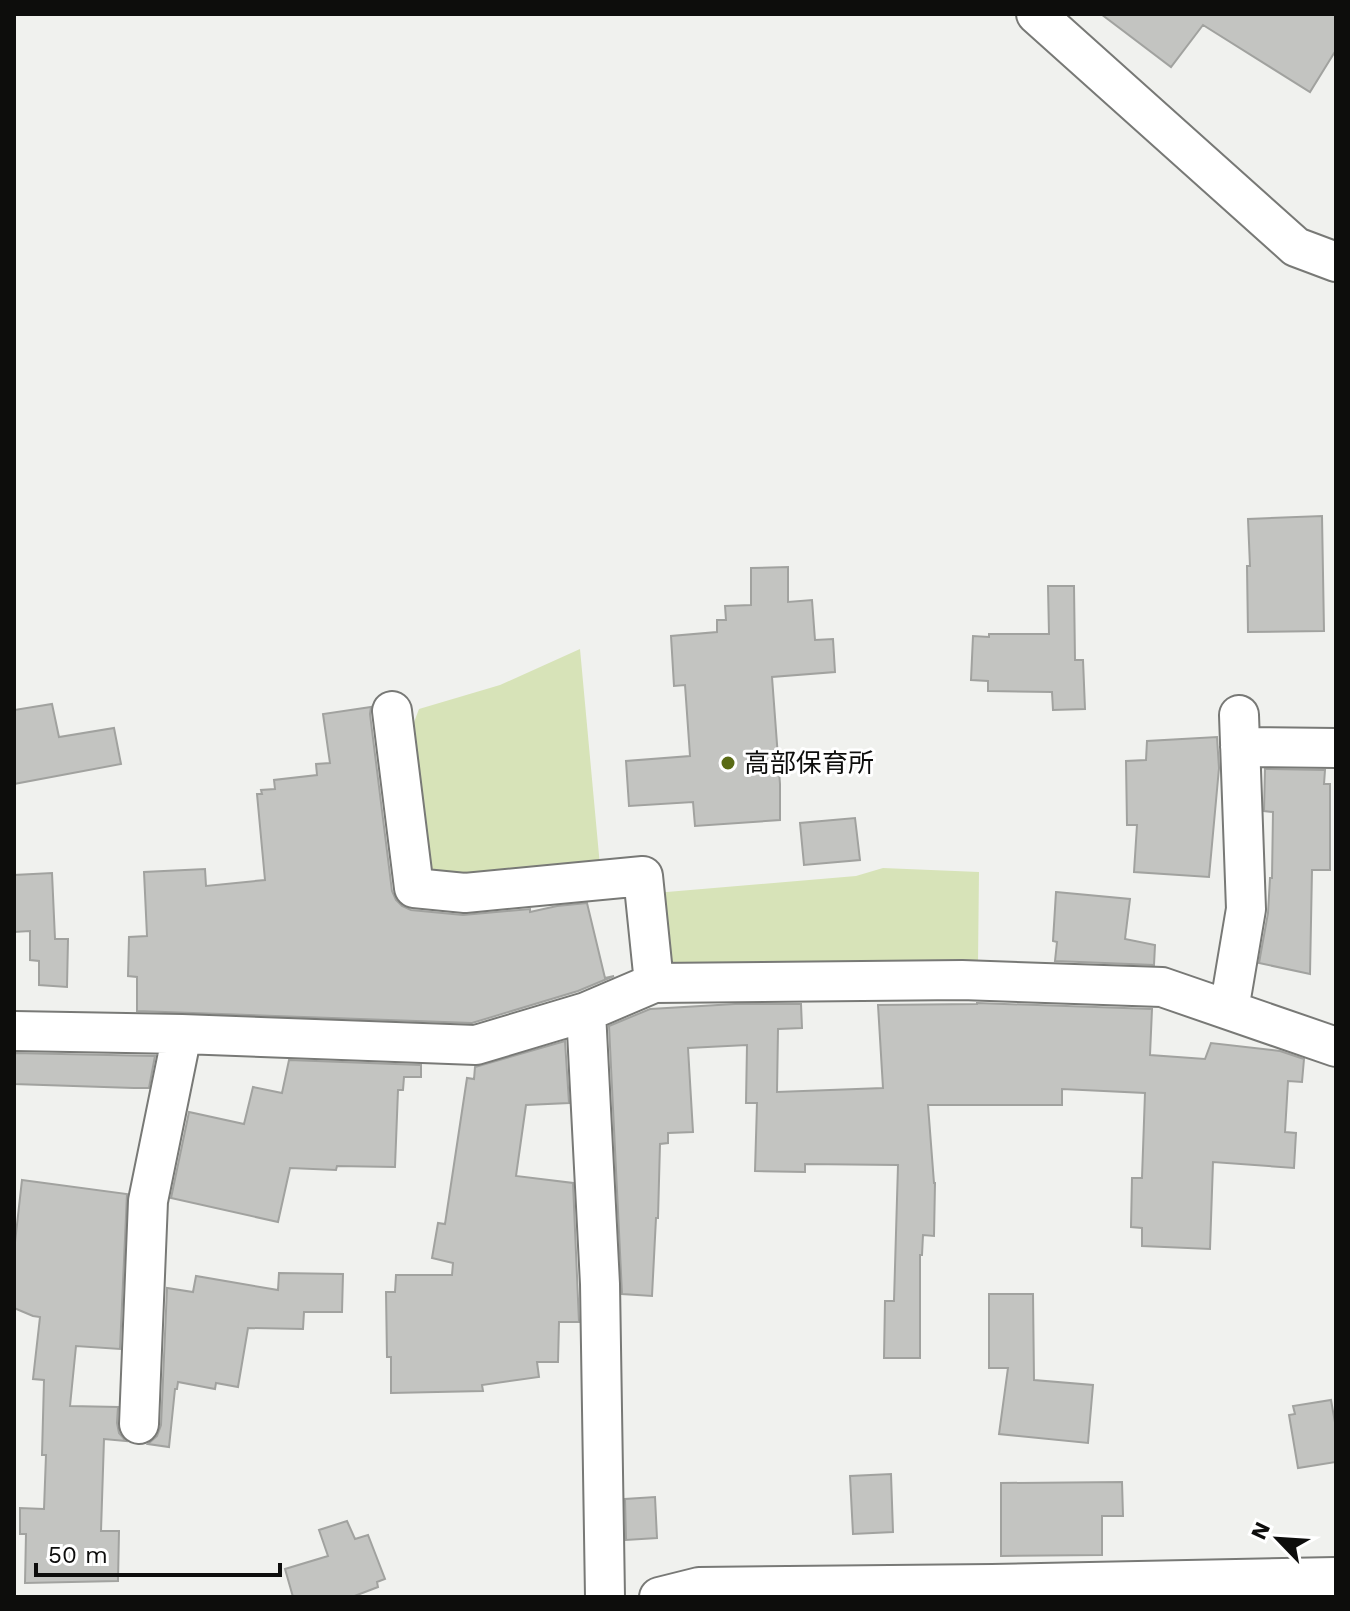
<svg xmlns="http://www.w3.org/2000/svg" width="1350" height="1611" viewBox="0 0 1350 1611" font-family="'Work Sans','Noto Sans JP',sans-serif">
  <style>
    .green { fill: #d7e3b8 }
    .building { fill: #c3c4c1; stroke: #a1a29f; stroke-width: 2 }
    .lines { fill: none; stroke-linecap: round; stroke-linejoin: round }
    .minor-casing { stroke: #787976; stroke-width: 42 }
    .minor { stroke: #fff; stroke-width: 38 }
    .poi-dot { fill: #596a14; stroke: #fff; stroke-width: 3 }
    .labels { text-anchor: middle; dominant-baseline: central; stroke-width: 6; stroke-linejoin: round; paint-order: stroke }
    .poi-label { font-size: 26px; fill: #0d0d0c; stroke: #fff; text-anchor: start }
  </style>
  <rect width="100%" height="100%" fill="#f0f1ee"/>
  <!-- green -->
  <path class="green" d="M580 649 600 866 524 878 427 874 408 738 419 709 500 685Z
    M883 868 979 872 978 962 672 966 660 953 655 893 856 876Z"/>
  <!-- building -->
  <path class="building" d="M1101 14H1336V50L1310 92 1203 25 1171 67Z
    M1322 516 1324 631 1248 632 1247 566H1250L1248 519Z
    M788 567V602L812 600 815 640 833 639 835 672 772 677 780 784V820L695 826 693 802 629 806 626 761 690 756 685 685 674 686 671 636 717 632V620H726L725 606 751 605V568Z
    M1048 586H1074L1075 660H1083L1085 709 1053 710 1052 692 988 691V681L971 680 973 636 989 637V634H1049Z
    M52 704 59 737 114 728 121 764 14 784V710Z
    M371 707 370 714 392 891 396 900 402 906 411 910 463 915 530 909V912L557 906 587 903 605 978 614 976 578 991 472 1023 137 1011V977L128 976 129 937 147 936 144 872 205 869 206 886 265 880 257 794H262L261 790 275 789 274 780 317 775 316 764 330 763 323 714Z
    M1217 737 1219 768 1209 877 1134 872 1137 825H1127L1126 761 1146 760 1147 741Z
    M1265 769 1325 770 1324 784H1330V870H1312L1310 974 1259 963 1268 913 1270 878H1272L1273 812 1264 811Z
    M855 818 860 860 804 865 800 823Z
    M52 873 55 939H68L67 987 39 985V961L30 960V931L14 932V875Z
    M1056 892 1130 899 1125 939 1155 945 1154 965 1055 961 1057 942 1053 941Z
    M977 1003 1152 1009 1150 1055 1205 1059 1211 1043 1280 1051 1304 1059 1302 1082 1288 1081 1285 1132 1296 1133 1294 1168 1213 1162 1210 1249 1142 1246V1228L1131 1227 1132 1178H1142L1145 1093 1062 1089V1105H928L934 1183H935L934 1236 923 1235 922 1255H920V1358H884L885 1301H894L898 1165 805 1164V1172L755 1171 757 1103H746L747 1045 688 1048 693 1132 668 1133V1143L660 1144 658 1218H656L652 1296 622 1294 609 1026 650 1009 735 1004H801L802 1028 778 1029 777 1092 883 1088 878 1005 977 1004Z
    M565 1041 569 1103 526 1105 516 1176 573 1183 579 1322H559L558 1362H537L539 1377 482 1385 483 1391 391 1393V1357H387L386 1292H395L396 1275H452L453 1263 432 1258 438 1223 445 1224 467 1078 474 1079 475 1067Z
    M14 1053 155 1056 149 1088H134L14 1084Z
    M289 1060 421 1065V1077H404L403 1090H398L395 1167 337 1166 336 1170 290 1168 278 1222 171 1198 189 1112 244 1124 253 1087 282 1093Z
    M22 1180 127 1194 120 1349 76 1346 70 1406 118 1407 117 1423 119 1433 126 1441 104 1439 101 1531H119L118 1581 25 1583 26 1534H20V1508L44 1509 46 1455H42L44 1380 33 1379 40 1317 33 1316 14 1308V1251Z
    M279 1273 343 1274 342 1312H304L303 1329 248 1328 238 1387 216 1383 215 1389 178 1382 177 1389H175L169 1447 148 1444 157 1436 161 1425 167 1288 193 1292 196 1276 278 1290Z
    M989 1294H1033L1034 1380 1093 1385 1088 1443 999 1434 1008 1368H989Z
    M1331 1400 1336 1428V1462L1298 1468 1289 1415 1295 1414 1293 1406Z
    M891 1474 893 1532 853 1534 850 1476Z
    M1122 1482 1123 1516H1102V1555L1001 1556V1483Z
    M655 1497 657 1538 626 1540 625 1499Z
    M347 1521 355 1539 368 1535 385 1579 377 1582 378 1587 352 1597H293L285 1569 328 1556 319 1530Z"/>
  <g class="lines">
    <defs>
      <path id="minor" d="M1036 14 1296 247 1336 262
        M392 711 414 888 465 893 643 876 654 983
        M1240 747 1336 748
        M1229 1010 1246 909 1239 715
        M586 1012 600 1284 605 1597
        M14 1031 182 1034 476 1045 586 1012 654 983 962 980 1162 987 1336 1047
        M139 1424 148 1201 182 1034
        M659 1597 699 1587 992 1584 1336 1577"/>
    </defs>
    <!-- minor casing -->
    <use href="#minor" class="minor-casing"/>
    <!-- minor -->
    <use href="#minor" class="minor"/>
  </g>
  <!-- markers -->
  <circle class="poi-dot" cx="728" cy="763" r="8"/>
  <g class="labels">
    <!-- poi labels -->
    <g class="poi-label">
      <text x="744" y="763">高部保育所</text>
    </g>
  </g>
  <!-- border -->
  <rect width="1350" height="1611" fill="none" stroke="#0d0d0c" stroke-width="32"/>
  <!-- north arrow -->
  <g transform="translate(1278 1539) rotate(295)" stroke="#ffffff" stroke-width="6" paint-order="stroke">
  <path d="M0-6L14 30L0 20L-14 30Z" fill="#0d0d0c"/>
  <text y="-12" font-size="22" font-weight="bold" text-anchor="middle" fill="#0d0d0c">N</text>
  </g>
  <!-- scale -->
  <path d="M36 1563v12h244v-12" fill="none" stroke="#0d0d0c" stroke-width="4"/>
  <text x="48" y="1563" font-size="24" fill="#0d0d0c" stroke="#ffffff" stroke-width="6" paint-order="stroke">50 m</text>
</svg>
